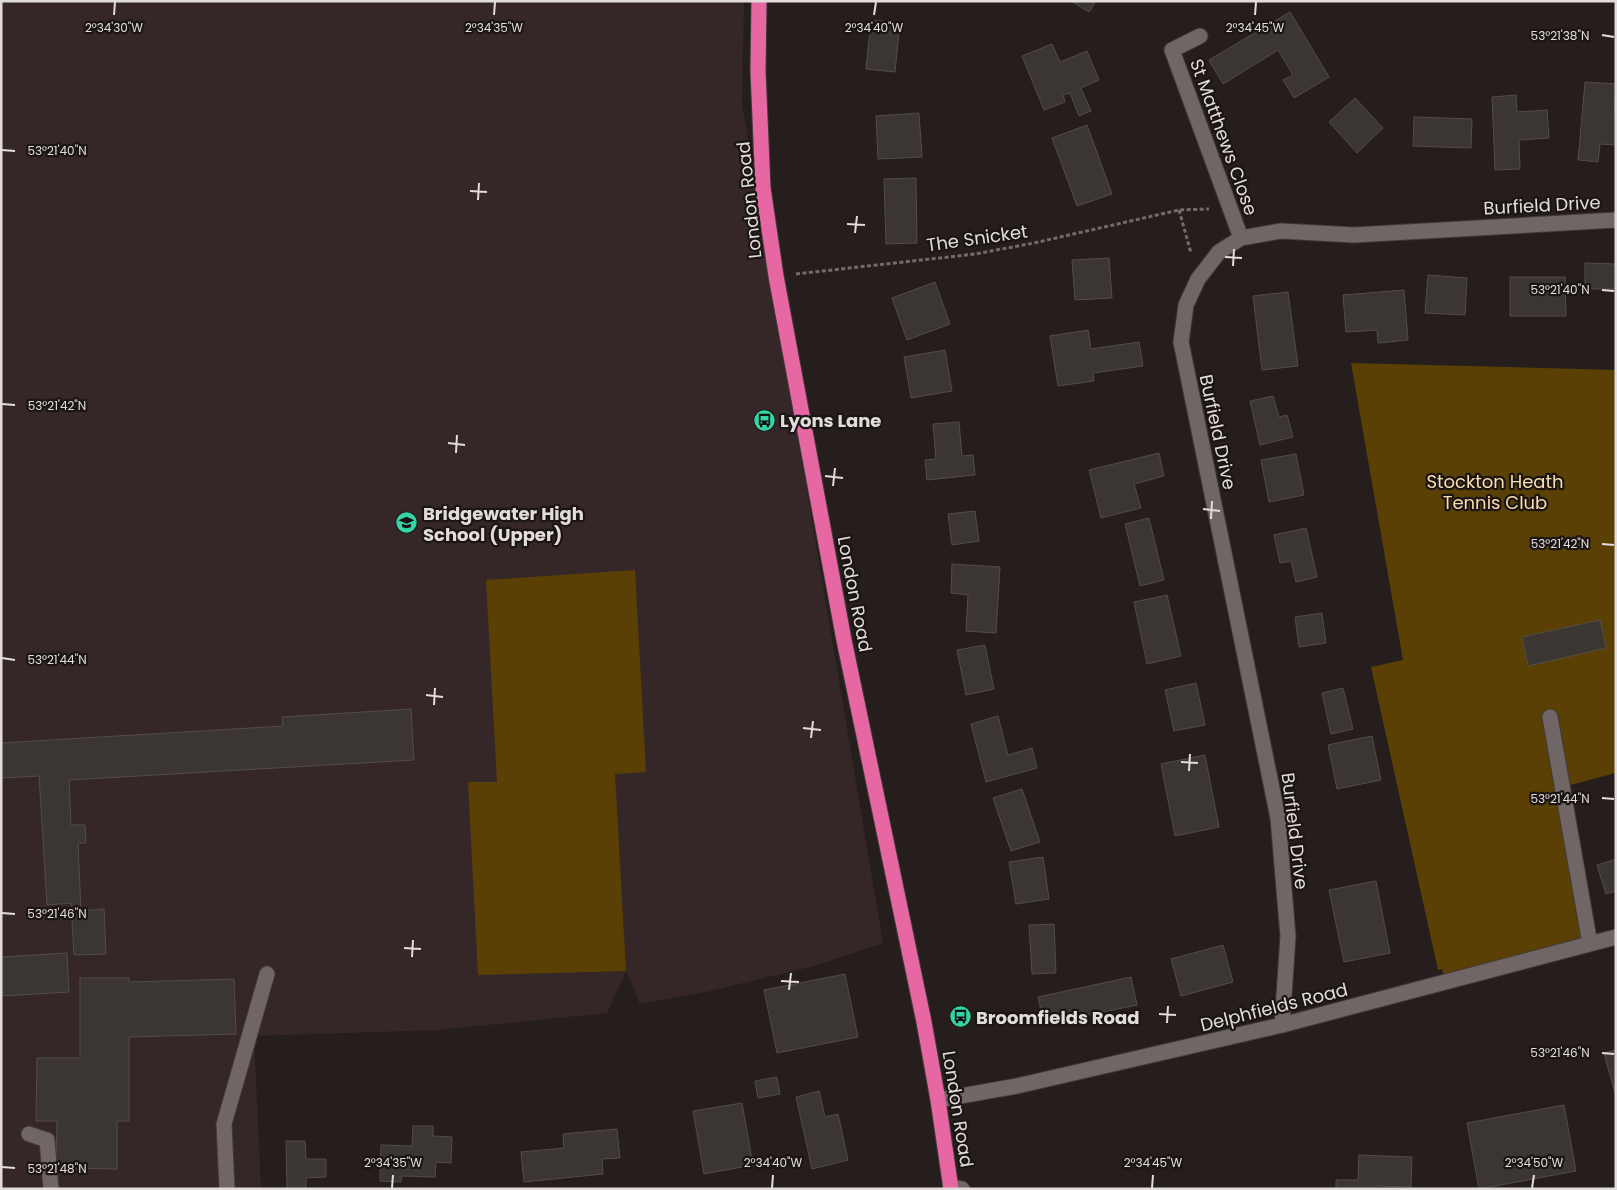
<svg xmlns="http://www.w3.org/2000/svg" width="1617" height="1190" viewBox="0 0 1617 1190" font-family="Poppins,sans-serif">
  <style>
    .built { fill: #352727 }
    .green { fill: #5a4005 }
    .building { fill: #3c3632; stroke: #534c48 }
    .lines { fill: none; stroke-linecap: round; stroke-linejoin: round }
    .minor-casing { stroke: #413b3b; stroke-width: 17 }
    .highway-casing { stroke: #413b3b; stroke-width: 17 }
    .path { stroke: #716b6a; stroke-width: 3; stroke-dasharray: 4 2.5; stroke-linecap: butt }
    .minor { stroke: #6f6665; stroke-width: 15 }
    .highway { stroke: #e767a3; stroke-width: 15 }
    .ticks { fill: none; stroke: #e2dddc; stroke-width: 2 }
    .labels { text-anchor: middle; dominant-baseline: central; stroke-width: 4.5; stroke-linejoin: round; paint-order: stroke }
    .street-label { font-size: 18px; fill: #e2dddc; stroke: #1b1514 }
    .poi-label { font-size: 18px; font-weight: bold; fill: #e2dddc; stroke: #1b1514; text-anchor: start }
    .park-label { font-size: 18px; fill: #fadead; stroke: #1b1514 }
    .ticks-label { font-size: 12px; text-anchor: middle; fill: #e2dddc; stroke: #1b1514; stroke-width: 4.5; stroke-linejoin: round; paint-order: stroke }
  </style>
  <rect width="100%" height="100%" fill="#251e1d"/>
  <!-- built -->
  <path class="built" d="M1 1H744L742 103 883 943 814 966 706 992 640 1004 626 971 607 1013 438 1030 254 1036 261 1189H1Z"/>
  <!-- green -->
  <path class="green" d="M1351 363 1616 370V773L1563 787 1590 944 1445 982 1442 969 1438 970 1371 667 1403 660Z
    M635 570 646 772 615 774 626 971 478 975 468 782H497L486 580Z"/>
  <!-- building -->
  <path class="building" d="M1071 1H1096L1089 12Z
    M1290 12 1329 77 1294 98 1283 80 1293 75 1278 50 1223 84 1209 60Z
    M871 20 900 23 895 72 866 69Z
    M1052 44 1060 62 1087 51 1099 80 1081 88 1091 111 1079 116 1070 93 1063 95 1065 102 1044 110 1022 56Z
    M1585 82 1616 84 1614 115 1616 116V145L1600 144 1598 162 1578 160Z
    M1516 95 1517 112 1547 110 1549 138 1519 140 1520 169 1495 170 1492 97Z
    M1355 98 1383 128 1357 153 1329 122Z
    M919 113 922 157 878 159 876 116Z
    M1414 117 1472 119 1471 148 1413 146Z
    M1087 125 1112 194 1077 206 1052 138Z
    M916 178 917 243 886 244 884 179Z
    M1109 258 1112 298 1075 300 1072 260Z
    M1585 263 1616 264V289H1585Z
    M1428 275 1467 278 1465 315 1425 313Z
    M1510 277H1565L1566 316H1510Z
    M935 282 950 324 907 340 892 298Z
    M1404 290 1408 340 1378 343 1377 330 1346 332 1343 295Z
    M1288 292 1298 366 1262 370 1253 296Z
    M1088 330 1091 349 1139 342 1143 366 1093 373 1094 381 1058 386 1050 336Z
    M945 350 952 391 911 398 904 357Z
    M1273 396 1279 417 1287 415 1293 437 1260 445 1250 401Z
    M959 422 962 456 973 455 975 475 927 480 925 460 936 459 933 424Z
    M1159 453 1164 476 1134 484 1141 508 1101 518 1089 470Z
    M1296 454 1304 495 1269 502 1261 460Z
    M975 511 979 541 952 545 948 514Z
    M1149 518 1164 580 1140 586 1125 524Z
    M1306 528 1317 577 1296 582 1291 561 1280 563 1274 535Z
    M952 564 1000 567 996 633 966 631 968 595 951 593Z
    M1167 595 1181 656 1147 664 1134 602Z
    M1322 613 1326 643 1299 647 1295 617Z
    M1600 620 1606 648 1528 666 1522 637Z
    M985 645 994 689 966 695 957 650Z
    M1196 683 1205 725 1174 731 1165 690Z
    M1343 688 1353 729 1331 734 1322 693Z
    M411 709 414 760 69 780 71 825H85L86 843H78L81 911 104 909 106 954 74 955 71 903 47 905 39 776 1 778V743L283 726 282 717Z
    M998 716 1008 755 1032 748 1037 768 986 782 971 724Z
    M1372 736 1381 780 1337 789 1328 745Z
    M1205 755 1219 827 1175 836 1161 764Z
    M1022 789 1040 842 1011 851 993 798Z
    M1043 857 1049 899 1016 904 1009 862Z
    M1616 859V891L1606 894 1597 865Z
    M1376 881 1390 953 1344 962 1329 890Z
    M1054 924 1056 973 1032 974 1029 925Z
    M1223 945 1233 982 1181 996 1171 959Z
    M67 953 69 992 1 996V957Z
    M845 974 858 1037 777 1053 764 990Z
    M1131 977 1137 1005 1044 1024 1038 997Z
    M80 978H129V982L234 979 236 1034 129 1037V1121H117V1169L56 1168 57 1121H36L37 1058H80Z
    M1616 1050V1097L1604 1053Z
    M777 1077 780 1094 758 1098 755 1081Z
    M819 1091 825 1117 838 1114 848 1160 812 1169 796 1097Z
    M742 1103 753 1165 704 1174 693 1111Z
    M1564 1105 1576 1171 1479 1189 1467 1123Z
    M413 1126H433V1136L452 1137 451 1163 436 1162 435 1177 402 1176 401 1182 380 1181 381 1145 412 1146Z
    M617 1129 620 1158 602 1159 603 1174 524 1182 521 1152 564 1148 563 1134Z
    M286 1141H305L306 1159H326V1177L306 1178V1189H287Z
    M1359 1155 1412 1157 1411 1187 1376 1186V1189H1336V1180H1358Z"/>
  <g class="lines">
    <defs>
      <path id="minor" d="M1200 36 1172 50 1241 238
        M1550 717 1590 944
        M1282 1025 1288 936 1278 818 1181 342 1186 305 1198 279 1219 252 1241 238 1281 231 1354 235 1616 220
        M938 1100 1017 1086 1282 1025 1616 937
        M29 1134 47 1140 51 1189
        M951 1187 962 1189
        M227 1189 224 1124 267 974"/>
      <path id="highway" d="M759 1 758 71 763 188 776 276 844 640 924 1022 938 1100 951 1189"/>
    </defs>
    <!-- minor casing -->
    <use href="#minor" class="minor-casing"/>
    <!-- highway casing -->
    <use href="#highway" class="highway-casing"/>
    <!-- path -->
    <path class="path" d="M1179 210 1191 253
      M796 274 975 254 1034 243 1179 210 1209 209"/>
    <!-- minor -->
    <use href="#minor" class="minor"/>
    <!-- highway -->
    <use href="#highway" class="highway"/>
  </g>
  <!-- ticks -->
  <path class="ticks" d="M114 15 115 2M494 15 495 2M874 15 876 2M1255 15 1256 2M1602 35 1614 37M2 150 15 151M470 191 487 192M478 200 479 183M847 224 865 225M855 233 857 216M1225 257 1242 258M1233 266 1234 249M1602 290 1614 291M2 404 15 405M448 443 465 445M456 453 457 435M825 476 843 478M833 486 835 468M1203 509 1220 511M1211 519 1212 501M1602 544 1614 545M2 658 15 660M426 695 443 697M434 705 435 688M803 728 821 730M811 738 813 721M1181 762 1198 763M1189 771 1190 754M1602 798 1614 799M2 913 15 914M404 948 421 949M412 957 413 940M781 981 799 982M789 990 791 973M1159 1014 1176 1015M1167 1023 1168 1006M1602 1053 1614 1054M2 1167 15 1168M392 1188 393 1175M772 1188 773 1175M1152 1188 1153 1175M1532 1188 1534 1175"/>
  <!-- icons -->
  <defs>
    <symbol id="bus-disc" viewBox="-11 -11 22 22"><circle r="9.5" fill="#35d4a7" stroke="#1b1514"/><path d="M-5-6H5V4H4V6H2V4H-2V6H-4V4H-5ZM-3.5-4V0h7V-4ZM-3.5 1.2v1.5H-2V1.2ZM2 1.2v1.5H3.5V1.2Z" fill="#111"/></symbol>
    <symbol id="school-disc" viewBox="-11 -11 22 22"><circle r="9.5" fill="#35d4a7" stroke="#1b1514"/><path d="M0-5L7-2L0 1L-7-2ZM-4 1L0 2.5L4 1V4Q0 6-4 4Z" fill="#111"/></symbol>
  </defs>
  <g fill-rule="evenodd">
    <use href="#bus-disc" x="752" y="408" width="25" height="25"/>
    <use href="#school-disc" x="394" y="510" width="25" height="25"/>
    <use href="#bus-disc" x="948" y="1004" width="25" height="25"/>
  </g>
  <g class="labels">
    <!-- street labels -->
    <g class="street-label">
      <text transform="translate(1224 137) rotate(70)">St Matthews Close</text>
      <text transform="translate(749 200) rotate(-96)">London Road</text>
      <text transform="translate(1542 205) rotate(-3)">Burfield Drive</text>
      <text transform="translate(977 238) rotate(-8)">The Snicket</text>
      <text transform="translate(1218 432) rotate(78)">Burfield Drive</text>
      <text transform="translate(855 594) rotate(79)">London Road</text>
      <text transform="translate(1295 831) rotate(83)">Burfield Drive</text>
      <text transform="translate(1274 1007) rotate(-14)">Delphfields Road</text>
      <text transform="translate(958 1109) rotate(81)">London Road</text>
    </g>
    <!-- poi labels -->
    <g class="poi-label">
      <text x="780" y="420">Lyons Lane</text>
      <text x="423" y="513">Bridgewater High<tspan x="423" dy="21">School (Upper)</tspan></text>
      <text x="976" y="1017">Broomfields Road</text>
    </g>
    <!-- park labels -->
    <g class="park-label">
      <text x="1495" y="481">Stockton Heath<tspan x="1495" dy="21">Tennis Club</tspan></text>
    </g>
  </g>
  <g class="ticks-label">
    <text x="114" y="32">2°34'30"W</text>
    <text x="494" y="32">2°34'35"W</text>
    <text x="874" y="32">2°34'40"W</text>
    <text x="1255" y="32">2°34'45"W</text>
    <text x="1560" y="40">53°21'38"N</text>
    <text x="57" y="155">53°21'40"N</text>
    <text x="1560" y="294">53°21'40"N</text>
    <text x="57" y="410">53°21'42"N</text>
    <text x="1560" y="548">53°21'42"N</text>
    <text x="57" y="664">53°21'44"N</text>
    <text x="1560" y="803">53°21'44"N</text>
    <text x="57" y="918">53°21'46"N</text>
    <text x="1560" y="1057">53°21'46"N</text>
    <text x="393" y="1167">2°34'35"W</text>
    <text x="773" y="1167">2°34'40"W</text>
    <text x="1153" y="1167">2°34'45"W</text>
    <text x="1534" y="1167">2°34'50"W</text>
    <text x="57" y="1173">53°21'48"N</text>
  </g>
  <!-- border -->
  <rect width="1617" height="1190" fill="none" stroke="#e2dddc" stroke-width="5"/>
</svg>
